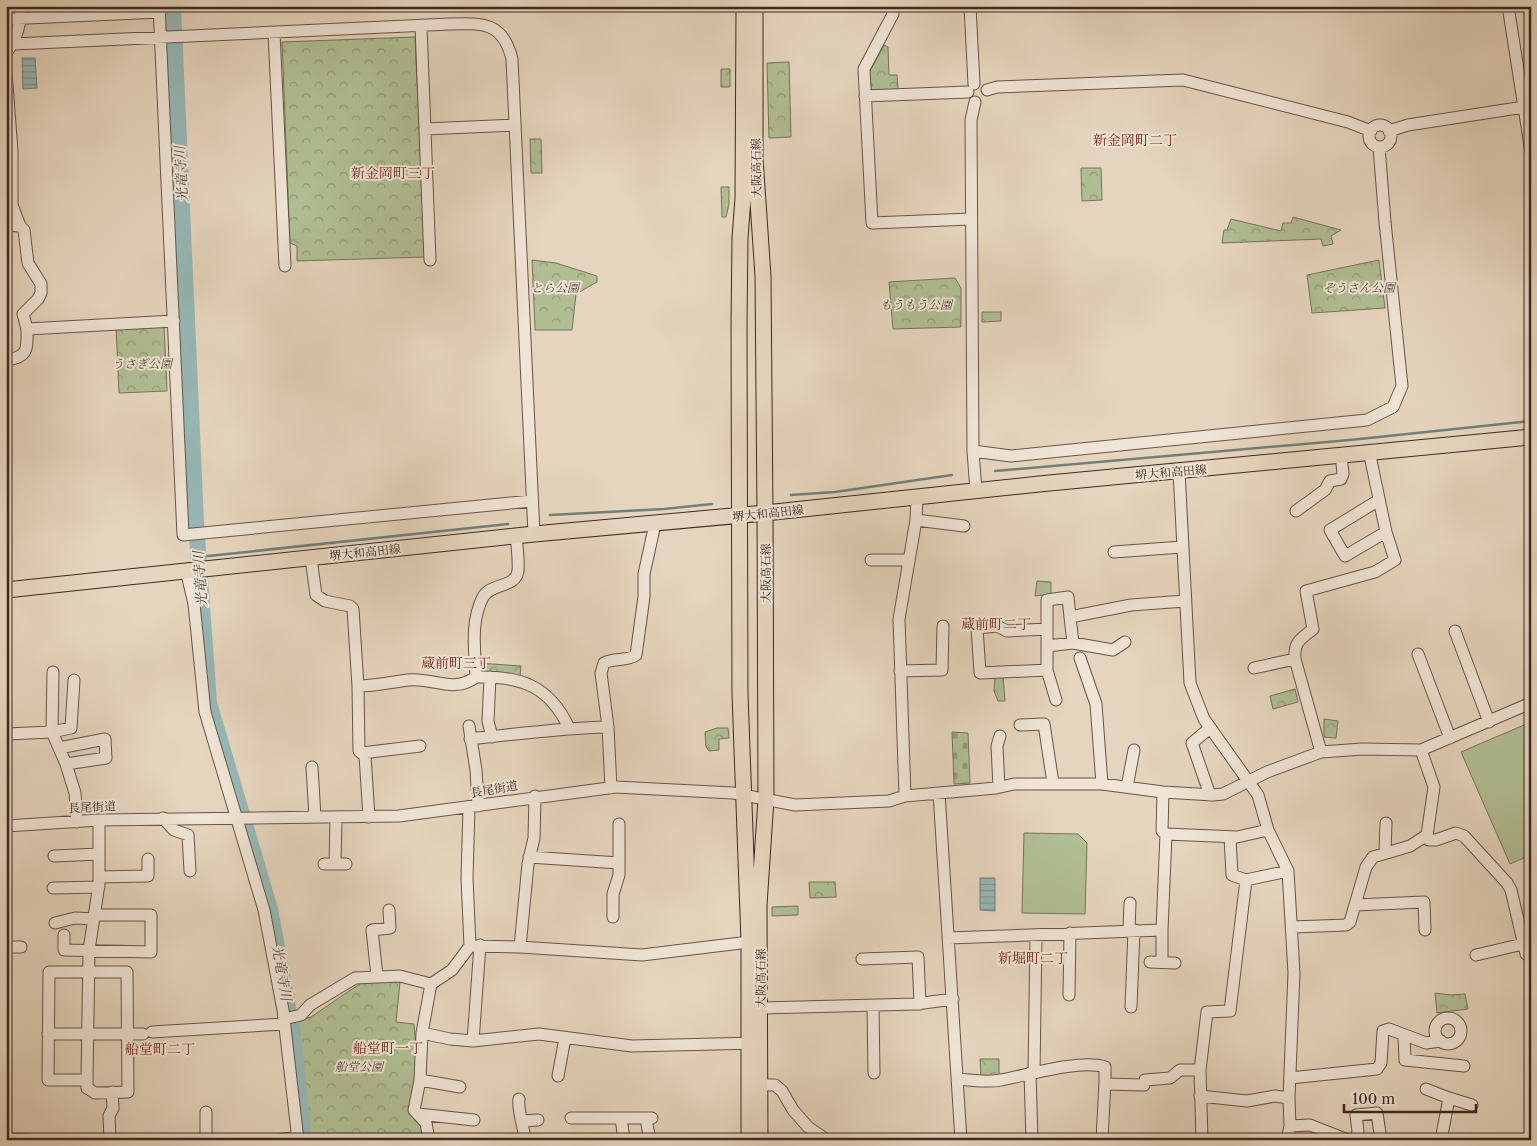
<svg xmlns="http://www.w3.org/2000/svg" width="1537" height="1146" viewBox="0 0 1537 1146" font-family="'Libre Caslon Text','Noto Serif JP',serif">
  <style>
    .cemetery { fill: url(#cemetery-stones); stroke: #76745b }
    .park { fill: url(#park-crowns); stroke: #76745b }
    .pitch { fill: #b1be94; stroke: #76745b }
    .water { fill: url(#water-rules); stroke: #737f7b }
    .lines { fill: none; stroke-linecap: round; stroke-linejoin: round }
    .stream { stroke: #737f7b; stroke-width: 2.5 }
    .river { stroke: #97b8b7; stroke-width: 16 }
    .minor-casing { stroke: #665449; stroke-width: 13 }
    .major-casing { stroke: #3c2922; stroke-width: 17 }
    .minor { stroke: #efe4d5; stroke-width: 11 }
    .major { stroke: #e6d5be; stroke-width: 15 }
    .labels { text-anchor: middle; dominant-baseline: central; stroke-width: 4; stroke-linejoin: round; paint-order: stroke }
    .street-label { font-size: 12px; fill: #3c2922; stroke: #efe4d5 }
    .park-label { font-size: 12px; font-style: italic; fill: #534739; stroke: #efe4d5 }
    .neighbourhood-label { font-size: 14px; fill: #7a1f14; stroke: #efe4d5 }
    .water-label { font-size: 14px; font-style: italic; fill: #534d47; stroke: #efe4d5 }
  </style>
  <defs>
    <pattern id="cemetery-stones" width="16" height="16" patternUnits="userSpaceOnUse" patternTransform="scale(1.25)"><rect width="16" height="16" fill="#b1be94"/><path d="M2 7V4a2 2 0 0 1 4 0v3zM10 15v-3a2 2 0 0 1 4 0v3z" fill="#919a78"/></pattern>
    <pattern id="park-crowns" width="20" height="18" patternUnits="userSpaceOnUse" patternTransform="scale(1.25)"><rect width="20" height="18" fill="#b1be94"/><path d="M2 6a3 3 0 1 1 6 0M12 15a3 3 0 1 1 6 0" fill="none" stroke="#919a78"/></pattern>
    <pattern id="water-rules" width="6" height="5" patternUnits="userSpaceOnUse" patternTransform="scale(1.25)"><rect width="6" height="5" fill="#97b8b7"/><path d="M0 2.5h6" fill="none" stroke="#7c9694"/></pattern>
  </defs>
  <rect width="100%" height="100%" fill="#e6d5be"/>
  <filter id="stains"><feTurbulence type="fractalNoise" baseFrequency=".004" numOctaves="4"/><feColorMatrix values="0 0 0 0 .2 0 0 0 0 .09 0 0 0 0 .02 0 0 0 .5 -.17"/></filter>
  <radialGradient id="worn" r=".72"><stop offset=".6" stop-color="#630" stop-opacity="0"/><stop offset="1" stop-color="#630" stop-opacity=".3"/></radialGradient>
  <!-- cemetery -->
  <path class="cemetery" d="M952 732 968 733 970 783 954 784Z"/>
  <!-- park -->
  <path class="park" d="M415 37 425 257 297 261V246L290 243 282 42Z
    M884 45 888 47 889 75H897L898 89 874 91 871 89 870 71Z
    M789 62 791 137 769 138 767 63Z
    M721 69H730V87H721Z
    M530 139H541L542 173H531Z
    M1081 168H1101L1102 200 1082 201Z
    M721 187H729V204L726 217H722Z
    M1293 217 1341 230 1331 236 1333 244 1323 246 1321 239 1222 243 1224 230H1227L1231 219 1281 231 1283 223H1291Z
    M532 260 556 263 597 276V282L576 294 572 330H535Z
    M1379 260 1385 308 1312 313 1307 275Z
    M955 278 961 288V327L893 329 889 282Z
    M982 312H1001V321L982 322Z
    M164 325 167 391 119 393 116 327Z
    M1037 581 1051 582V594L1035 596Z
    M478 663 521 666 520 677 479 673Z
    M995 676H1003L1005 701H998L994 691Z
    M1295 689 1298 702 1273 709 1270 696Z
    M1324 719 1338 721 1336 738 1324 737Z
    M717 728H728L729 738 719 739V750L709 751 706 747 705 732Z
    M809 882H835L836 897 810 898Z
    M798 906V915L772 916V907Z
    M387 980 400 982 396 1022 414 1024 417 1060 410 1107 423 1124 425 1140H311L295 1022 311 1017 361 983Z
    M1435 993 1451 995 1465 994 1468 1009 1437 1013Z
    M980 1059H999V1076L981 1077Z"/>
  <!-- pitch -->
  <path class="pitch" d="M1531 722V855L1510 864 1461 752Z
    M1024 833 1078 834 1087 843 1085 914 1022 913Z"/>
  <!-- water -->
  <path class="water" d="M22 58H35L37 88 23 89Z
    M980 878H995V911L980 910Z"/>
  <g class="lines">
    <!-- stream -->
    <path class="stream" d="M995 471 1350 440 1531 421
      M791 495 835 492 952 475
      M550 515 664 509 712 504
      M199 557 508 524"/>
    <!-- river -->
    <path class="river" d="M173 6 196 522 209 703 270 909 293 1035 304 1140
      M1530 6 1531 11"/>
    <defs>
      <path id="minor" d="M159 6 183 535 532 501
        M893 6V14L864 69 872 223 971 219
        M970 6 974 84
        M1508 6 1531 152
        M6 19 160 12
        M421 26 430 260
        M274 33 285 266
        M14 44 450 24C483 23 503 22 512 59L534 534
        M6 53C17 39 21 24 21 6
        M6 72 12 151V205L20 226 24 230 28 263 41 284V293L38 299 23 314 27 329 174 321
        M987 90 997 87 1183 80 1348 122 1371 131
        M865 96 968 92
        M975 102 971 120 973 451 1011 456 1367 420 1393 407 1402 386 1385 222 1379 147
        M1369 136a11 11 0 1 1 22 0a11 11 0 1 1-22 0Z
        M425 129 515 125
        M1389 131 1408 125 1524 107
        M6 225 20 226
        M6 360C29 357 27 349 27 329
        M973 451 976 491
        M1179 471 1190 683 1204 719 1258 795 1268 830 1288 871 1294 973 1289 1098 1290 1126 1287 1140
        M1379 500 1330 530 1345 556 1386 532
        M1296 511 1325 490 1330 481 1341 479 1343 474 1341 454
        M916 520 964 526
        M1114 552 1182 547
        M311 558 316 595 325 601 350 606 353 609 358 686
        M871 560H908
        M186 570 194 604 205 712 264 910 283 1010 298 1140
        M1047 629 1007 631 997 626 977 628 980 673 1047 670
        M1455 631 1489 722
        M1073 643 1070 617 1131 605 1185 601
        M1047 646 1073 643 1113 650 1125 642
        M1418 654 1450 738
        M1080 658 1096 704 1102 784
        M1254 668 1295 659
        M900 671 942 670 943 626
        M53 672 52 732 66 764 106 758 105 739 59 748
        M476 677C520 676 549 685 569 728
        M490 677 488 721 492 737
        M1056 700 1047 670V600L1068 597 1070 617
        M1020 725 1044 724 1053 783
        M469 726 476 770 478 806
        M6 734 52 732 71 728 74 680
        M470 739C516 734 561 728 608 727
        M1421 750 1434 787 1427 835 1429 840H1436L1456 833 1464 836 1507 883 1511 890 1526 954 1531 953
        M1321 752 1295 659C1294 641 1300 640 1313 629L1306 591 1375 572 1395 560 1386 532 1369 451
        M362 753 420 746
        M66 764 75 793 77 822
        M312 767 315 817
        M999 787 997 746 1000 736
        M1127 787 1134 750
        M611 788 608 727 601 673 604 663C615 657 626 662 636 655L644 597V574L655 524
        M939 793 961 1140
        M1210 795 1192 743 1210 728
        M905 796 899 619 916 520 917 497
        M469 807 467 878 470 946
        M369 817 365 756 359 751 358 686C376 686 391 682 408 680 432 677 453 694 476 677 475 650 470 622 483 597 490 583 516 588 518 571 519 560 517 547 516 536
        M163 818 174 830 188 835 190 871
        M6 826 99 820 399 816 616 787 733 793 795 805 889 801 905 796 996 788 1014 784H1102L1163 792 1213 795 1223 794 1267 772 1321 752 1362 749 1421 750 1531 703
        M1166 834 1237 837 1268 830
        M1230 837 1232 875 1246 880
        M1385 852 1386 823
        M54 856 99 854
        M529 857 619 863
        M324 864H346
        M335 864 336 817
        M99 877 148 876V859
        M53 888 99 887
        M1355 905 1424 902 1425 930
        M613 917V894L619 875V824
        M55 923 75 918 94 919
        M1293 927 1346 925 1350 922 1366 867 1373 857 1410 846 1427 835
        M1129 930 1130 903
        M64 935V950L151 952V915H94
        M948 938 1162 930 1166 834 1162 831 1163 792
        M6 947H21
        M520 947 642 955 749 942
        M1476 955 1523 944
        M862 959 918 957 920 1004
        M1150 962 1175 963
        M1162 962V930
        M377 976 372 930 390 928 389 910
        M1069 995 1070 933
        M873 1006 874 1073
        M1131 1007 1134 930
        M760 1008 916 1004 953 999
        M1435 1031a13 13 0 1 1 26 0a13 13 0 1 1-26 0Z
        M284 1019 301 1015 310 1005 355 978 400 976 431 984
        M152 1032 284 1024
        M422 1033 450 1039 473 1041 539 1034 632 1046 756 1043
        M48 1034H143
        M1404 1035 1405 1060 1464 1066
        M473 1041 480 945
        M1030 1073 1032 1140
        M1034 1073 1036 935
        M558 1076 565 1038
        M1290 1078 1377 1069 1381 1063 1383 1031 1389 1029 1426 1043 1441 1041
        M958 1079C972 1080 987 1083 1001 1080 1028 1075 1080 1059 1105 1067V1084L1144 1085 1145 1080 1170 1078 1180 1070H1200
        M87 1080H48L49 972H127L128 1092 95 1093 87 1088V1080L89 950 99 884V820
        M420 1080 460 1087
        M760 1085H775L782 1091 793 1110 808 1127 827 1140
        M1426 1089 1449 1098
        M1200 1096 1247 1101 1275 1096 1289 1098
        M519 1099C517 1109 524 1127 525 1140
        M206 1112V1140
        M418 1114 474 1120
        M571 1118H652
        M621 1118 624 1140
        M646 1119 650 1140
        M523 1121 538 1120
        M1290 1126 1310 1125 1348 1140
        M6 1139 29 1140
        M110 1140 109 1116 113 1108 112 1092
        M280 1140 298 1137
        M429 1140 426 1123 414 1110 420 1080 422 1033 431 984 452 970 470 946 520 947 528 864 534 838 535 796
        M1102 1140 1105 1081
        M1202 1140 1200 1070 1207 1012 1230 1011 1246 880 1288 871
        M1356 1140 1358 1131 1356 1115 1377 1113 1381 1140
        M1441 1140 1449 1098 1472 1105"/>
      <path id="major" d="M744 6 743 198 740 238 739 327 740 694 749 942V1140
        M755 6V158L763 276 765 513 766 799 759 905 760 1140
        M6 590 534 534 765 513 1039 484 1531 437"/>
    </defs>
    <!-- minor casing -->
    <use href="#minor" class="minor-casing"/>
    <!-- major casing -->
    <use href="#major" class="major-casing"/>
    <!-- minor -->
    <use href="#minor" class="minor"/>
    <!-- major -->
    <use href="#major" class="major"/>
  </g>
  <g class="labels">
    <!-- street labels -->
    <g class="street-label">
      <text transform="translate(756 168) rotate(-91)">大阪高石線</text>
      <text transform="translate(1171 472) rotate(-5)">堺大和高田線</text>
      <text transform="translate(768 513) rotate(-6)">堺大和高田線</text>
      <text transform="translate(365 552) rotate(-6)">堺大和高田線</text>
      <text transform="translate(765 573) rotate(-90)">大阪高石線</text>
      <text transform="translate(494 789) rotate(-10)">長尾街道</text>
      <text transform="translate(92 807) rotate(-3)">長尾街道</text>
      <text transform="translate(760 978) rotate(-90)">大阪高石線</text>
    </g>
    <!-- park labels -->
    <g class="park-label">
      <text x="555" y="287">とら公園</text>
      <text x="1359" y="287">ぞうさん公園</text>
      <text x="916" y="304">もうもう公園</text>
      <text x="142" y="363">うさぎ公園</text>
      <text x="359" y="1066">船堂公園</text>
    </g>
    <!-- neighbourhood labels -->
    <g class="neighbourhood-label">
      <text x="1135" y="140">新金岡町二丁</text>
      <text x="393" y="173">新金岡町三丁</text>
      <text x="996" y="624">蔵前町二丁</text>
      <text x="456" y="663">蔵前町三丁</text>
      <text x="1033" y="958">新堀町二丁</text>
      <text x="388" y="1048">船堂町一丁</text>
      <text x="160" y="1049">船堂町二丁</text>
    </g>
    <!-- water labels -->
    <g class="water-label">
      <text transform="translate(181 174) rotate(-93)">光竜寺川</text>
      <text transform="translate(200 579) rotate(-94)">光竜寺川</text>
      <text transform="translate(282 973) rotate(80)">光竜寺川</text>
    </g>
  </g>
  <!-- margin -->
  <rect width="1537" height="1146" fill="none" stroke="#e6d5be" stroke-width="25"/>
  <rect x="8" y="8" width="1522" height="1131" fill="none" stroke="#3c2922" stroke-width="2.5"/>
  <rect x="12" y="12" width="1512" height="1121" fill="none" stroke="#3c2922"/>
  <!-- scale -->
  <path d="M1344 1104v8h132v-8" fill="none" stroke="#3c2922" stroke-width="2.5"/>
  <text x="1352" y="1104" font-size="15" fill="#3c2922" stroke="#efe4d5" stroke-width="4" paint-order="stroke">100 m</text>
  <rect width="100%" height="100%" filter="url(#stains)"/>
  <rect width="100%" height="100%" fill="url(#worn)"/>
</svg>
